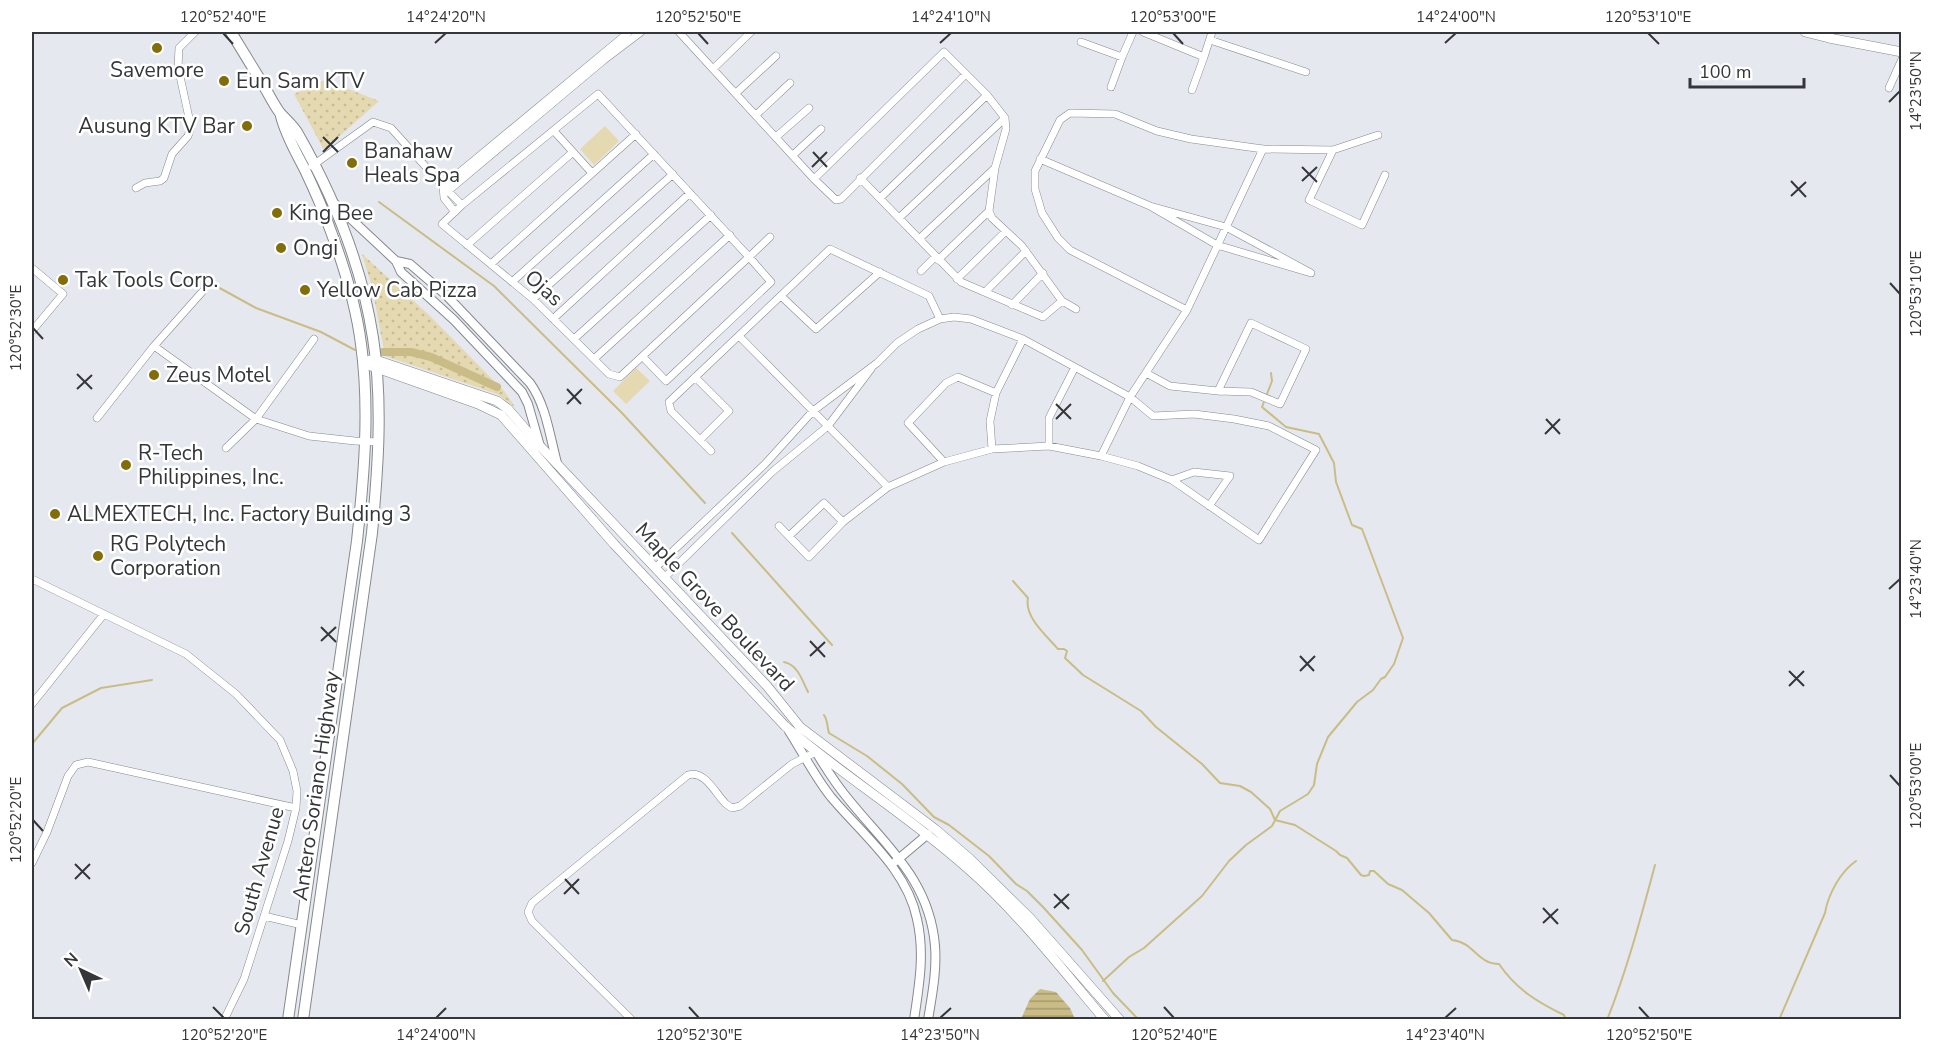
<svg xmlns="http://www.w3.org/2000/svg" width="1933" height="1051" viewBox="0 0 1933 1051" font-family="'Nunito Sans',sans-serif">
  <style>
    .grass { fill: url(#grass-dots) }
    .garden { fill: #e4d9b0 }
    .water { fill: url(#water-rules) }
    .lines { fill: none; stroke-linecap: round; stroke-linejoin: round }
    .stream { stroke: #cabc86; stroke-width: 2 }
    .canal { stroke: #cabc86; stroke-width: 8 }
    .minor-casing { stroke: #85898e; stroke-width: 8 }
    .tertiary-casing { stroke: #85898e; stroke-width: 10 }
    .secondary-casing { stroke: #85898e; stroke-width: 10 }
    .primary-casing { stroke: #85898e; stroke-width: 12 }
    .minor { stroke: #fff; stroke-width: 7 }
    .tertiary { stroke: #fff; stroke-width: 8 }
    .secondary { stroke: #fff; stroke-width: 9 }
    .primary { stroke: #fff; stroke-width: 10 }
    .ticks { fill: none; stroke: #353639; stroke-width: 2 }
    .poi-dot { fill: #826d09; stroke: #fff; stroke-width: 2 }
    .labels { text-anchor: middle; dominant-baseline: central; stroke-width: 5; stroke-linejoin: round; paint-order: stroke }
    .poi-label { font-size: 21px; fill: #353639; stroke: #fff; text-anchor: start }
    .street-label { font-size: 21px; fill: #353639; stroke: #fff }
    .neatline { fill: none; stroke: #353639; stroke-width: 2 }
    .ticks-label { font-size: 15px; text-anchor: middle; fill: #353639 }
  </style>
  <defs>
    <pattern id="grass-dots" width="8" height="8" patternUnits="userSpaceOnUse" patternTransform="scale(1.5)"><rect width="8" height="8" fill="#e4d9b0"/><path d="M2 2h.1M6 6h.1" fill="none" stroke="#c4bb98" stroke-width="1.8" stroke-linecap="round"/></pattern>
    <pattern id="water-rules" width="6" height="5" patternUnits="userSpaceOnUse" patternTransform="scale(1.5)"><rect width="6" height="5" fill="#cabc86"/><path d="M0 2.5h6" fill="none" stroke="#a59a6f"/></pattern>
  </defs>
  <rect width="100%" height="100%" fill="#e5e9ef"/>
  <!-- grass -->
  <path class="grass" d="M325 80 379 101 324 150 294 94Z
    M362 254 429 315 505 392 515 407 497 394 385 356 372 287Z"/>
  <!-- garden -->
  <path class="garden" d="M605 126 619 141 594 165 580 149Z
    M636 368 650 381 626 404 613 391Z"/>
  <!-- water -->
  <path class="water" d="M1040 989 1056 992 1070 1008 1075 1019H1021L1030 999Z"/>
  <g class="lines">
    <!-- stream -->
    <path class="stream" d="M379 202 494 286 622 413 705 503
      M216 286 256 308 321 332 355 350
      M732 533 832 645
      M1013 581 1028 598C1024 617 1047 636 1058 649H1064L1067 651 1065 658 1083 675 1141 711 1156 727 1202 764 1220 783 1240 786 1251 792 1270 809 1275 820 1295 825 1336 851 1340 855 1347 858 1361 875 1364 876 1369 875 1370 871H1374L1388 884 1402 890 1429 913 1452 940C1474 942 1477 964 1499 964 1516 989 1537 1002 1564 1015L1566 1020
      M784 662C798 665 802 680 808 692
      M824 715C828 721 827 727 829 733L867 756 902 784 934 817 949 825 989 856 1016 884 1027 891 1043 907 1082 950 1113 993 1139 1020
      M32 744 62 708 101 688 152 680
      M1103 981 1129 957 1144 948 1202 896 1229 861 1246 845 1272 826 1280 811 1308 794 1314 785 1317 764 1328 737 1357 702 1373 690 1381 679 1385 677 1394 664 1403 638 1362 529 1352 525 1336 482 1334 463 1319 434 1286 427 1262 407 1272 381 1271 373
      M1607 1020C1627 970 1641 917 1655 865
      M1779 1020 1825 913C1828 895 1840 872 1856 861"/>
    <!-- canal -->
    <path class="canal" d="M383 352H411L431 357 497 387"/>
    <defs>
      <path id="minor" d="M679 32 814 179 836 200 841 199 966 74
        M1143 32 1204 57 1212 32
        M1210 40 1306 72
        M1081 42 1122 57 1133 32
        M713 69 751 32
        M1111 87 1122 57
        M1889 88 1902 59
        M1192 90 1204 57
        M736 93 776 56
        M756 115 790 83
        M554 131 592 173
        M776 137 809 108
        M1333 150 1309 200 1362 225 1385 175
        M793 155 821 129
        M1040 159 1150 206 1217 245 1311 273 1226 227 1150 206
        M312 166 373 122 391 128 443 186 462 205
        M814 179 944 52 987 95 1005 118 1006 129 995 168 989 211 992 218 1022 246 1062 301 1043 317 961 282 860 178
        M136 188 145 183 160 181 164 178 172 154 188 136 191 127 178 67 179 48 195 32
        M448 191 604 60 641 32
        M880 198 987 95
        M455 212 444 198 443 186 629 32
        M899 218 1005 118
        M919 239 995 168
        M467 245 573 152
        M938 260 989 211
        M491 264 636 134
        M32 268 63 294 32 331
        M921 271 935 257
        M957 279 1006 231
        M512 282 654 154
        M985 292 1026 251
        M781 296 816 329 880 272
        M533 299 673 174
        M1062 301 1076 309
        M1012 305 1043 273
        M1187 310 1070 250 1058 238 1042 213 1035 189V171L1060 120 1070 113 1115 114 1157 131 1191 139 1263 149 1333 150 1378 135
        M553 319 690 193
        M739 336 888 487
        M574 339 711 215
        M154 346 256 419 309 436 355 441 379 442
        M643 357 666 381 771 282 749 257 598 94 462 205 442 224 533 299 609 374 620 377 749 257 770 237
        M594 359 730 235
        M1146 373 1170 386 1218 391 1251 392 1280 404 1306 349 1251 323 1218 391
        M695 377 729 411 700 440
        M97 418 154 346 203 291
        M1049 446V418L1075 367
        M226 448 256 419 314 339
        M992 449 990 421 996 393 1023 339
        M711 451 671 411 669 402 830 249 929 296 940 319
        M1101 456 1130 397 1187 310 1263 149
        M944 462 908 423 946 383 958 377 996 393
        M1172 480 1194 472 1230 476 1209 506
        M789 536 824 503 843 522
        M655 568 765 464 813 411 877 363 897 343 918 329 940 319 954 317 971 319 1023 339 1130 397 1153 416 1194 414 1234 419 1269 426 1316 450 1259 540 1172 480 1138 466 1101 456 1049 446 992 449 944 462 888 487 843 522 809 557 779 526
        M664 578 772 472 828 426 871 369
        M32 579 186 654 236 694 280 740 293 771 297 791 296 808 288 841 244 979 224 1020
        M32 704 104 614
        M32 863 47 832 68 776 76 765 88 762 296 808
        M264 916 302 925
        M632 1020 532 921 528 912 532 903 688 775C705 770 715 793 726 804L732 808 740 806 792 764 816 752"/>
      <path id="tertiary" d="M335 204 396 261 401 272 454 320 522 392 528 404 540 446
        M396 261 410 264 446 295 530 383C546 405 550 437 557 463
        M789 731C803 753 815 777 831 797 862 834 907 869 917 919 925 953 919 986 914 1020
        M816 752C822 762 829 773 836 783 875 838 929 872 935 946 937 971 932 995 928 1020
        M896 861 928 834"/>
      <path id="secondary" d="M1805 32 1829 38 1902 52
        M370 360H376L497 401 508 409 540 446 767 686 800 727 935 829 970 859 1030 918 1120 1020
        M371 366 478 404 501 415 614 544 785 726C843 776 909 816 966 867 1018 912 1060 967 1105 1020"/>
      <path id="primary" d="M231 32C242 50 253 68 264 86 269 95 274 105 280 113 286 120 294 126 298 134 334 197 362 266 373 338 383 402 378 468 372 533L303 1020
        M281 116C286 136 296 152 305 170 314 189 323 209 330 229 344 266 356 305 361 344 370 409 364 476 357 541L288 1020"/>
    </defs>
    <!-- minor casing -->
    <use href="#minor" class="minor-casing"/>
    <!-- tertiary casing -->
    <use href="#tertiary" class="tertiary-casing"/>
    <!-- secondary casing -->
    <use href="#secondary" class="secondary-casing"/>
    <!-- primary casing -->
    <use href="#primary" class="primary-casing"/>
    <!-- minor -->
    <use href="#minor" class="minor"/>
    <!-- tertiary -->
    <use href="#tertiary" class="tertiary"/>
    <!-- secondary -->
    <use href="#secondary" class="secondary"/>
    <!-- primary -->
    <use href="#primary" class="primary"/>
  </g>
  <!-- ticks -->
  <path class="ticks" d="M223 33 233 44M698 33 708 44M1173 33 1183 44M1648 33 1659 44M435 43 446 33M940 43 951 33M1445 43 1456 33M1889 102 1900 91M323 137 338 152M323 152 338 137M813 152 827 167M812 167 827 152M1302 167 1317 182M1302 181 1317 167M1791 181 1806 197M1791 196 1806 182M1890 283 1900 294M33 328 43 339M77 374 92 389M77 389 92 375M567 389 581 404M567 404 582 389M1056 404 1071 419M1056 419 1071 404M1546 419 1560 434M1545 434 1560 419M1889 589 1900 579M321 627 336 642M321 641 336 627M810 641 825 657M810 656 825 642M1300 656 1314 671M1300 671 1315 656M1789 671 1804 686M1789 686 1804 671M1890 775 1900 786M33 820 43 831M75 864 90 879M75 879 90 864M565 879 579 894M564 894 579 879M1054 894 1069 909M1054 908 1069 894M1543 908 1558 924M1543 923 1558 909M213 1007 224 1018M689 1007 699 1018M1164 1007 1174 1018M1639 1007 1649 1018M436 1018 446 1008M940 1018 951 1008M1445 1018 1456 1008"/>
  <!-- markers -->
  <g class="poi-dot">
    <circle cx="157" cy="48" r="6"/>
    <circle cx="224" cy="81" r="6"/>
    <circle cx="247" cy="126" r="6"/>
    <circle cx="352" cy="163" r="6"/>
    <circle cx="277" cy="213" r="6"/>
    <circle cx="281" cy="248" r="6"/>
    <circle cx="63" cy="280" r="6"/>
    <circle cx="305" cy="290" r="6"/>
    <circle cx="154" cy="375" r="6"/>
    <circle cx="126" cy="465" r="6"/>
    <circle cx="55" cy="514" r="6"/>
    <circle cx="98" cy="556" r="6"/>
  </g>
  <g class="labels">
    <!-- poi labels -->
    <g class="poi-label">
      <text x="157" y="70" text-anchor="middle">Savemore</text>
      <text x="236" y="81">Eun Sam KTV</text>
      <text x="235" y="126" text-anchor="end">Ausung KTV Bar</text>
      <text x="364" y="151">Banahaw<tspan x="364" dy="24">Heals Spa</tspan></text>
      <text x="289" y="213">King Bee</text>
      <text x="293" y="248">Ongi</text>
      <text x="75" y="280">Tak Tools Corp.</text>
      <text x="317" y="290">Yellow Cab Pizza</text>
      <text x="166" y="375">Zeus Motel</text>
      <text x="138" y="453">R-Tech<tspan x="138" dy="24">Philippines, Inc.</tspan></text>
      <text x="67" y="514">ALMEXTECH, Inc. Factory Building 3</text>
      <text x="110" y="544">RG Polytech<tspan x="110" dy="24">Corporation</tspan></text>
    </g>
    <!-- street labels -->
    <g class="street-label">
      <text transform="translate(544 288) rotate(42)">Ojas</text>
      <text transform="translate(715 607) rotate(47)">Maple Grove Boulevard</text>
      <text transform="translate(316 786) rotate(-82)">Antero Soriano Highway</text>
      <text transform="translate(259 871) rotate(-74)">South Avenue</text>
    </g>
  </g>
  <!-- border -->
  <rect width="1933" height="1051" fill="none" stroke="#ffffff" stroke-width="66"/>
  <!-- north arrow -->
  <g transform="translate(81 970) rotate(316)" stroke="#ffffff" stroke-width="4.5" paint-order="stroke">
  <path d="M0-4.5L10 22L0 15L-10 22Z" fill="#353639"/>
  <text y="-9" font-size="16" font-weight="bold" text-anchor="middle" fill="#353639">N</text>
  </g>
  <!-- scale -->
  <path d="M1690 78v9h114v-9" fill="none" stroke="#353639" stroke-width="3"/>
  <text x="1699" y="78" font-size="18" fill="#353639" stroke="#ffffff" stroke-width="4.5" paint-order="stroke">100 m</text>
  <rect x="33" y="33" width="1867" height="985" class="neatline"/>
  <g class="ticks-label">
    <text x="223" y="22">120°52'40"E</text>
    <text x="446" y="22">14°24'20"N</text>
    <text x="698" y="22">120°52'50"E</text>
    <text x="951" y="22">14°24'10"N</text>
    <text x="1173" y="22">120°53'00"E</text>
    <text x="1456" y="22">14°24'00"N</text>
    <text x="1648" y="22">120°53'10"E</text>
    <text transform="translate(1916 91) rotate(-90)" y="5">14°23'50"N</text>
    <text transform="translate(1916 294) rotate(-90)" y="5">120°53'10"E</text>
    <text transform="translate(16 328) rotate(-90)" y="5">120°52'30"E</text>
    <text transform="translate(1916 579) rotate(-90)" y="5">14°23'40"N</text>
    <text transform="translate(1916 786) rotate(-90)" y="5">120°53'00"E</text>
    <text transform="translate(16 820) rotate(-90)" y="5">120°52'20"E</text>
    <text x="224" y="1040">120°52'20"E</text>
    <text x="436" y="1040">14°24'00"N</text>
    <text x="699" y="1040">120°52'30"E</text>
    <text x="940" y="1040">14°23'50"N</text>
    <text x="1174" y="1040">120°52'40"E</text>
    <text x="1445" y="1040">14°23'40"N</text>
    <text x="1649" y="1040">120°52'50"E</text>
  </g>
</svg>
